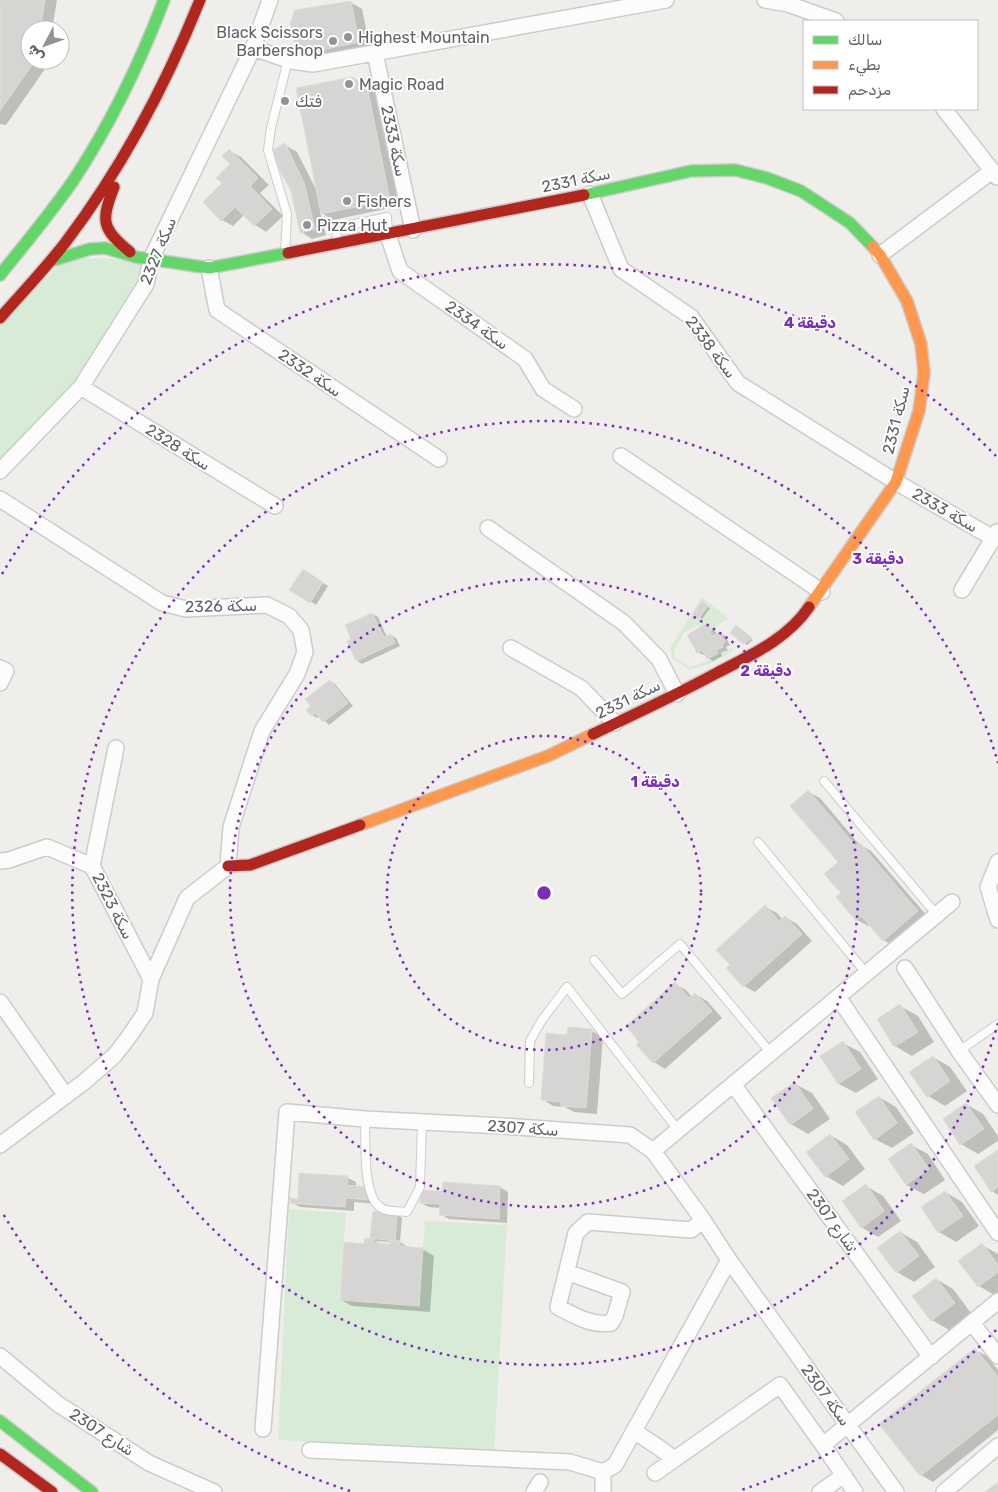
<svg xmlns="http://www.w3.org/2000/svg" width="998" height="1492" viewBox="0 0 998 1492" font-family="Rubik,Cairo,sans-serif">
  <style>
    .green { fill: #d8ebd6 }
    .shadow { fill: #0003; fill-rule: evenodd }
    .building { fill: #d6d5d3; stroke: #deddd9 }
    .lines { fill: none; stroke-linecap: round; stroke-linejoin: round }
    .lane-casing { stroke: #cbcccc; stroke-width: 10 }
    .street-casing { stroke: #cbcccc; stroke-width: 18 }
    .fast-casing { stroke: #cacacb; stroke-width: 14 }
    .slow-casing { stroke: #cacacb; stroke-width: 14 }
    .jam-casing { stroke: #cacacb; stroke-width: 14 }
    .lane { stroke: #fdfcfc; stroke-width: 8 }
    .street { stroke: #fdfcfc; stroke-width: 15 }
    .fast { stroke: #63d668; stroke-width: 11 }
    .slow { stroke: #ff974d; stroke-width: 11 }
    .jam { stroke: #b3261e; stroke-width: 11 }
    .ring { fill: none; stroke: #7b2cbf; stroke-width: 2.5; stroke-dasharray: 2.5 5 }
    .poi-dot { fill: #919496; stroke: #fff; stroke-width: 2 }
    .labels { text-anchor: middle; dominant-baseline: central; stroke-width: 4; stroke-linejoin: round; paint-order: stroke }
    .poi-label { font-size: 16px; fill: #5f6368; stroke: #fff; text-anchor: start }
    .street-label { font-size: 16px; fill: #5f6368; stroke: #fff }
    .centre { fill: #7b2cbf; stroke: #fff; stroke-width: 2.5 }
    .ring-label { font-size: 15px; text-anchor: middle; font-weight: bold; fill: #7b2cbf; stroke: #fff; stroke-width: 4; stroke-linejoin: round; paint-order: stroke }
  </style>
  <rect width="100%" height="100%" fill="#efeeea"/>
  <!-- green -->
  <path class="green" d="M68 257 150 261 145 283 81 385 0 469V321Z
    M702 597 728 618 711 631 712 629 708 625 700 627 698 625 685 632 674 650 675 657 690 667 708 661 731 648 733 651 712 663 690 670 673 659 670 648Z
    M289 1209 346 1213 339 1300 418 1306 425 1221 507 1225 494 1452 278 1440Z"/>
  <!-- shadow -->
  <path class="shadow" d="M0 0H57L52 30H30V60H47L45 69 6 125 0 124Z
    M350 2 362 9 370 48 319 59 296 45Z
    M352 79 378 94 400 206 333 220 320 212 326 235 312 239 301 232 285 145 297 152 318 193Z
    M230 151 241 157 269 185 260 193 283 216 266 232 255 225 244 215 233 226 222 220 223 183 232 164Z
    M303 570 328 586 316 605 291 589Z
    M702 603 710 608 702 619 695 614Z
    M372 614 378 617 387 637 391 635 396 638 400 646 362 664 357 661 353 640Z
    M708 626 717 633 715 635 719 633 725 636 730 645 726 647 728 650 721 653 722 656 713 661 708 658 705 653 703 655 698 652Z
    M738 628 753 640 747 645 744 643 732 633Z
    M330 681 335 684 353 706 329 725 320 716 317 718 312 715V706Z
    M808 792 820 798 859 844 871 851 929 918 895 947 884 940 870 924 868 926 857 920 842 893 840 863Z
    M765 907 777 913 783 920 785 917 797 924 812 941 755 992 744 986Z
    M675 984 686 990 692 997 695 994 707 1001 722 1018 665 1069 654 1062Z
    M900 1006 918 1016 934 1042 912 1056 895 1046Z
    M592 1031 603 1037 597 1114 574 1112 565 1107 553 1106 542 1099Z
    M843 1043 860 1052 878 1079 856 1093 839 1084Z
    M933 1057 950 1067 967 1091 945 1106 928 1096Z
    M795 1084 812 1093 830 1119 808 1134 791 1124 773 1099Z
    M879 1097 896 1107 914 1133 892 1148 875 1139Z
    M966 1104 983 1114 998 1136V1141L978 1154 961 1144Z
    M830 1135 847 1145 865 1169 843 1186 826 1176Z
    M911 1145 928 1154 945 1180 924 1194 906 1185Z
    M998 1151V1195L992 1191Z
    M348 1178 356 1182V1187L366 1189 377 1204 354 1202V1211L300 1207 291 1202Z
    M444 1184 500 1187 508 1192 507 1223 449 1219 440 1214 441 1208 429 1207 421 1203 443 1192Z
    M866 1186 883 1196 901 1221 878 1237 861 1227Z
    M945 1192 962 1202 979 1226 956 1242 939 1232Z
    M397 1215 402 1218 400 1242 411 1249H422L434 1256 430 1312 352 1306 341 1300 365 1245 366 1239 376 1240 371 1238ZM375 1241 391 1242 390 1245H382Z
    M900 1232 917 1242 935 1267 914 1282 897 1272Z
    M982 1245 998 1254V1295L996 1296 979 1286Z
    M936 1279 953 1289 971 1313 949 1330 932 1320Z
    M975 1350 987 1356 998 1370V1430L933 1482 921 1475 881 1425Z"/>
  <!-- building -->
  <path class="building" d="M0 0H45L40 30H30V60H34V62L0 111Z
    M351 1 359 42 307 53 295 46 290 24 295 10Z
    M352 77 367 86 390 200 321 214 296 88Z
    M285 143 304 183 315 229 300 233 291 191 270 152Z
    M229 149 258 178 250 186 272 209 254 226 235 207 221 221 203 202 222 183 216 178 230 164 222 156Z
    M303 569 323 582 310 603 289 590Z
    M702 601 708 606 699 619 693 614Z
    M372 613 384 637 391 634 395 643 356 661 347 641 351 639 345 625Z
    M706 624 712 629 710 632 712 636 719 632 725 642 722 644 723 647 716 650 718 653 707 659 702 650 697 653 687 635Z
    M736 625 752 638 743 644 730 633Z
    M330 680 348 703 323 722 315 713 311 716 306 710 311 706 305 699Z
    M808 790 856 846 860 843 918 911 883 941 861 916 856 921 836 897 841 893 824 874 838 862 790 806Z
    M765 905 779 921 785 916 802 934 743 987 726 968 730 965 716 950Z
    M675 982 689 998 695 993 712 1011 653 1063 636 1045 639 1042 626 1026Z
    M900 1004 918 1032 894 1047 877 1019Z
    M568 1027 592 1029 586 1108 561 1106V1102L541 1100 546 1033 567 1035Z
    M843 1041 861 1069 838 1084 820 1056Z
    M933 1056 950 1081 927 1097 909 1072Z
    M795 1082 813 1109 790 1125 771 1098Z
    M879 1096 897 1123 874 1140 855 1112Z
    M966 1103 984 1129 960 1145 943 1119Z
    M830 1134 849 1159 825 1177 806 1152Z
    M911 1143 929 1169 906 1185 888 1159Z
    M998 1150V1187L991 1192 974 1166Z
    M299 1173 348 1176 347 1185 367 1187 369 1200 346 1198 345 1207 290 1203V1198L298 1199Z
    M443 1182 500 1186 499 1219 439 1215 440 1204 420 1203 421 1190 442 1191Z
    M866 1184 884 1211 861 1228 842 1201Z
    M945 1191 963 1216 938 1233 921 1207Z
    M373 1211 397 1214 395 1241 370 1238Z
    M900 1231 919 1256 896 1273 877 1248Z
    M365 1238 374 1239V1243L389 1244 390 1240 400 1241V1246L423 1248 419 1306 340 1300 344 1242 364 1244Z
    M982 1243 998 1265V1272L978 1287 958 1261Z
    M936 1278 955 1303 931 1321 912 1296Z
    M975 1348 998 1377V1415L920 1476 879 1424Z
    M998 1482V1492H985Z"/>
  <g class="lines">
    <defs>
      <path id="lane" d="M337 243 336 228 387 217 388 233
        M285 253 287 214 268 150 271 128 288 60
        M824 781 937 915
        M758 842 866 973
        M594 960 622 994 680 944 770 1052
        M959 1051 998 1024
        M529 1083 530 1041 542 1020 567 987 678 1130
        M365 1119C366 1140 362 1194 380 1207 385 1212 399 1211 407 1212L420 1187 422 1122"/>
      <path id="street" d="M765 0 788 4 836 21
        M253 48 291 61 313 64 666 0
        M375 53 413 230
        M944 109 997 177
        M590 194 621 269 691 317 738 383 896 482 993 538
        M388 235 400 271 525 359 543 389 574 409
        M880 255 992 171
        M209 268 217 310 439 459
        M81 387 275 506
        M621 456 822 592
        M0 471 81 387 146 284 151 259 253 48 270 0
        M0 499 162 603 186 609 267 605 289 616 301 630 305 652 297 674 262 731 231 827 228 866 187 898 151 979 145 1013 128 1038 114 1056 84 1082 0 1145
        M488 528 624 623 659 659 677 694
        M962 590 997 532
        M511 648 581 688 615 723
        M0 668 6 671 0 683
        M0 861 9 860 47 847 92 866 151 979
        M998 862 988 887 998 920
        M92 866 116 748
        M905 968 959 1051 998 1105
        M838 997 998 1233
        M0 1002 66 1096
        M733 1084 931 1357
        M653 1151 952 902
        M567 1272 622 1292 615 1316 611 1323C592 1326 575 1316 558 1307L576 1233 588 1222 691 1230 703 1220
        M972 1323 998 1356
        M0 1356 58 1404 149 1463 214 1492
        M263 1429 287 1112 365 1119 503 1126 630 1135 653 1151 703 1220 729 1260 896 1492
        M634 1431 661 1449 674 1459
        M823 1445 998 1301
        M310 1450 570 1462 603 1472
        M655 1473 780 1385 823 1445 855 1492
        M534 1492 540 1482
        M603 1492V1472L615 1465 729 1260
        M820 1492 844 1475
        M944 1492 998 1446"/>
      <path id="fast" d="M584 195 691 171 735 170 767 178 801 191 850 223 873 247
        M51 261 90 249 105 248 136 257 209 268 288 253
        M0 275C25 244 50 214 73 181 110 125 140 63 164 0
        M0 1421 92 1492"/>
      <path id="slow" d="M809 607 896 482 919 411 924 373 921 344 907 301 880 255 873 247
        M360 825 548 756 593 734"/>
      <path id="jam" d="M114 187C101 221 101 228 130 252
        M288 253 584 195
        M0 318C22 293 45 269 65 243 122 168 165 87 200 0
        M593 734C633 715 674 696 713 675 747 657 787 640 809 607
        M228 866 250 865 360 825
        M0 1454 52 1492"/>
    </defs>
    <!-- lane casing -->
    <use href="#lane" class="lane-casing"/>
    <!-- street casing -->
    <use href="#street" class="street-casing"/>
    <!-- fast casing -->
    <use href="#fast" class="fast-casing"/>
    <!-- slow casing -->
    <use href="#slow" class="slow-casing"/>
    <!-- jam casing -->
    <use href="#jam" class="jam-casing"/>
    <!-- lane -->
    <use href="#lane" class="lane"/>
    <!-- street -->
    <use href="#street" class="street"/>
    <!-- fast -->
    <use href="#fast" class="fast"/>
    <!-- slow -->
    <use href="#slow" class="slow"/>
    <!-- jam -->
    <use href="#jam" class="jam"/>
  </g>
  <!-- distance rings -->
  <g class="ring">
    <circle cx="544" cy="893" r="157"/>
    <circle cx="544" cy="893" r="314"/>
    <path d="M998 1023A472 472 0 1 1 998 763"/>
    <path d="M996 1330A629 629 0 0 1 738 1491M350 1491A629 629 0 0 1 2 1212M2 574A629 629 0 0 1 996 456"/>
  </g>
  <!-- markers -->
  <g class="poi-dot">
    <circle cx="348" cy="37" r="5"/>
    <circle cx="333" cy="41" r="5"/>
    <circle cx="349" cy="84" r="5"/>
    <circle cx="285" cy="101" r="5"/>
    <circle cx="347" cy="201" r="5"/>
    <circle cx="307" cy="225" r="5"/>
  </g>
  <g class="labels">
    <!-- poi labels -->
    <g class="poi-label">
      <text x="323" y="32" text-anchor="end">Black Scissors<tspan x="323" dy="18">Barbershop</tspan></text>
      <text x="358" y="37">Highest Mountain</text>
      <text x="359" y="84">Magic Road</text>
      <text x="295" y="101">فتك</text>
      <text x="357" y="201">Fishers</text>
      <text x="317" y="225">Pizza Hut</text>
    </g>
    <!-- street labels -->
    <g class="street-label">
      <text transform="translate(394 141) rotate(78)">سكة 2333</text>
      <text transform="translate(576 180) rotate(-12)">سكة 2331</text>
      <text transform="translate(158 251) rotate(-68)">سكة 2327</text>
      <text transform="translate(477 325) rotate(35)">سكة 2334</text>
      <text transform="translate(711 347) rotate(53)">سكة 2338</text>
      <text transform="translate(310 373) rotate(34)">سكة 2332</text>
      <text transform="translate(896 420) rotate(-76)">سكة 2331</text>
      <text transform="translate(178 447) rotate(32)">سكة 2328</text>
      <text transform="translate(945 510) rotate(30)">سكة 2333</text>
      <text transform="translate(221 606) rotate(-1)">سكة 2326</text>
      <text transform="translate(628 699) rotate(-26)">سكة 2331</text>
      <text transform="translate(113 906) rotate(63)">سكة 2323</text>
      <text transform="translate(523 1128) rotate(4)">سكة 2307</text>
      <text transform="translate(832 1220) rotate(54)">2307 شارع</text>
      <text transform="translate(826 1395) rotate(54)">سكة 2307</text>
      <text transform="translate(102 1432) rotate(33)">2307 شارع</text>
    </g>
  </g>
  <circle cx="544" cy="893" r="8" class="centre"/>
  <g class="ring-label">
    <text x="810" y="328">4 دقيقة</text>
    <text x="878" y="564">3 دقيقة</text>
    <text x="766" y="676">2 دقيقة</text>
    <text x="655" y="787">1 دقيقة</text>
  </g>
  <!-- legend -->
  <rect x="803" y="20" width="175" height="90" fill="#ffffff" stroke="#bfc1c3"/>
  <rect x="813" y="36" width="25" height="8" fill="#63d668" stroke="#bfc1c3"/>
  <text x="848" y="45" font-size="15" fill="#5f6368">سالك</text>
  <rect x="813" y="61" width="25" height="8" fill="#ff974d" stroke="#bfc1c3"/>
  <text x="848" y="70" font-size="15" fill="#5f6368">بطيء</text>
  <rect x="813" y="86" width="25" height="8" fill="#b3261e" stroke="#bfc1c3"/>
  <text x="848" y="95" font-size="15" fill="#5f6368">مزدحم</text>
  <!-- north arrow -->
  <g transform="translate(45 45) rotate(229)"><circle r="24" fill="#ffffff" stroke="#bfc1c3"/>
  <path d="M0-4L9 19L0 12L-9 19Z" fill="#919496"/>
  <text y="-8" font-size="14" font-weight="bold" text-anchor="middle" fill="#5f6368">ش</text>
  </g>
</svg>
